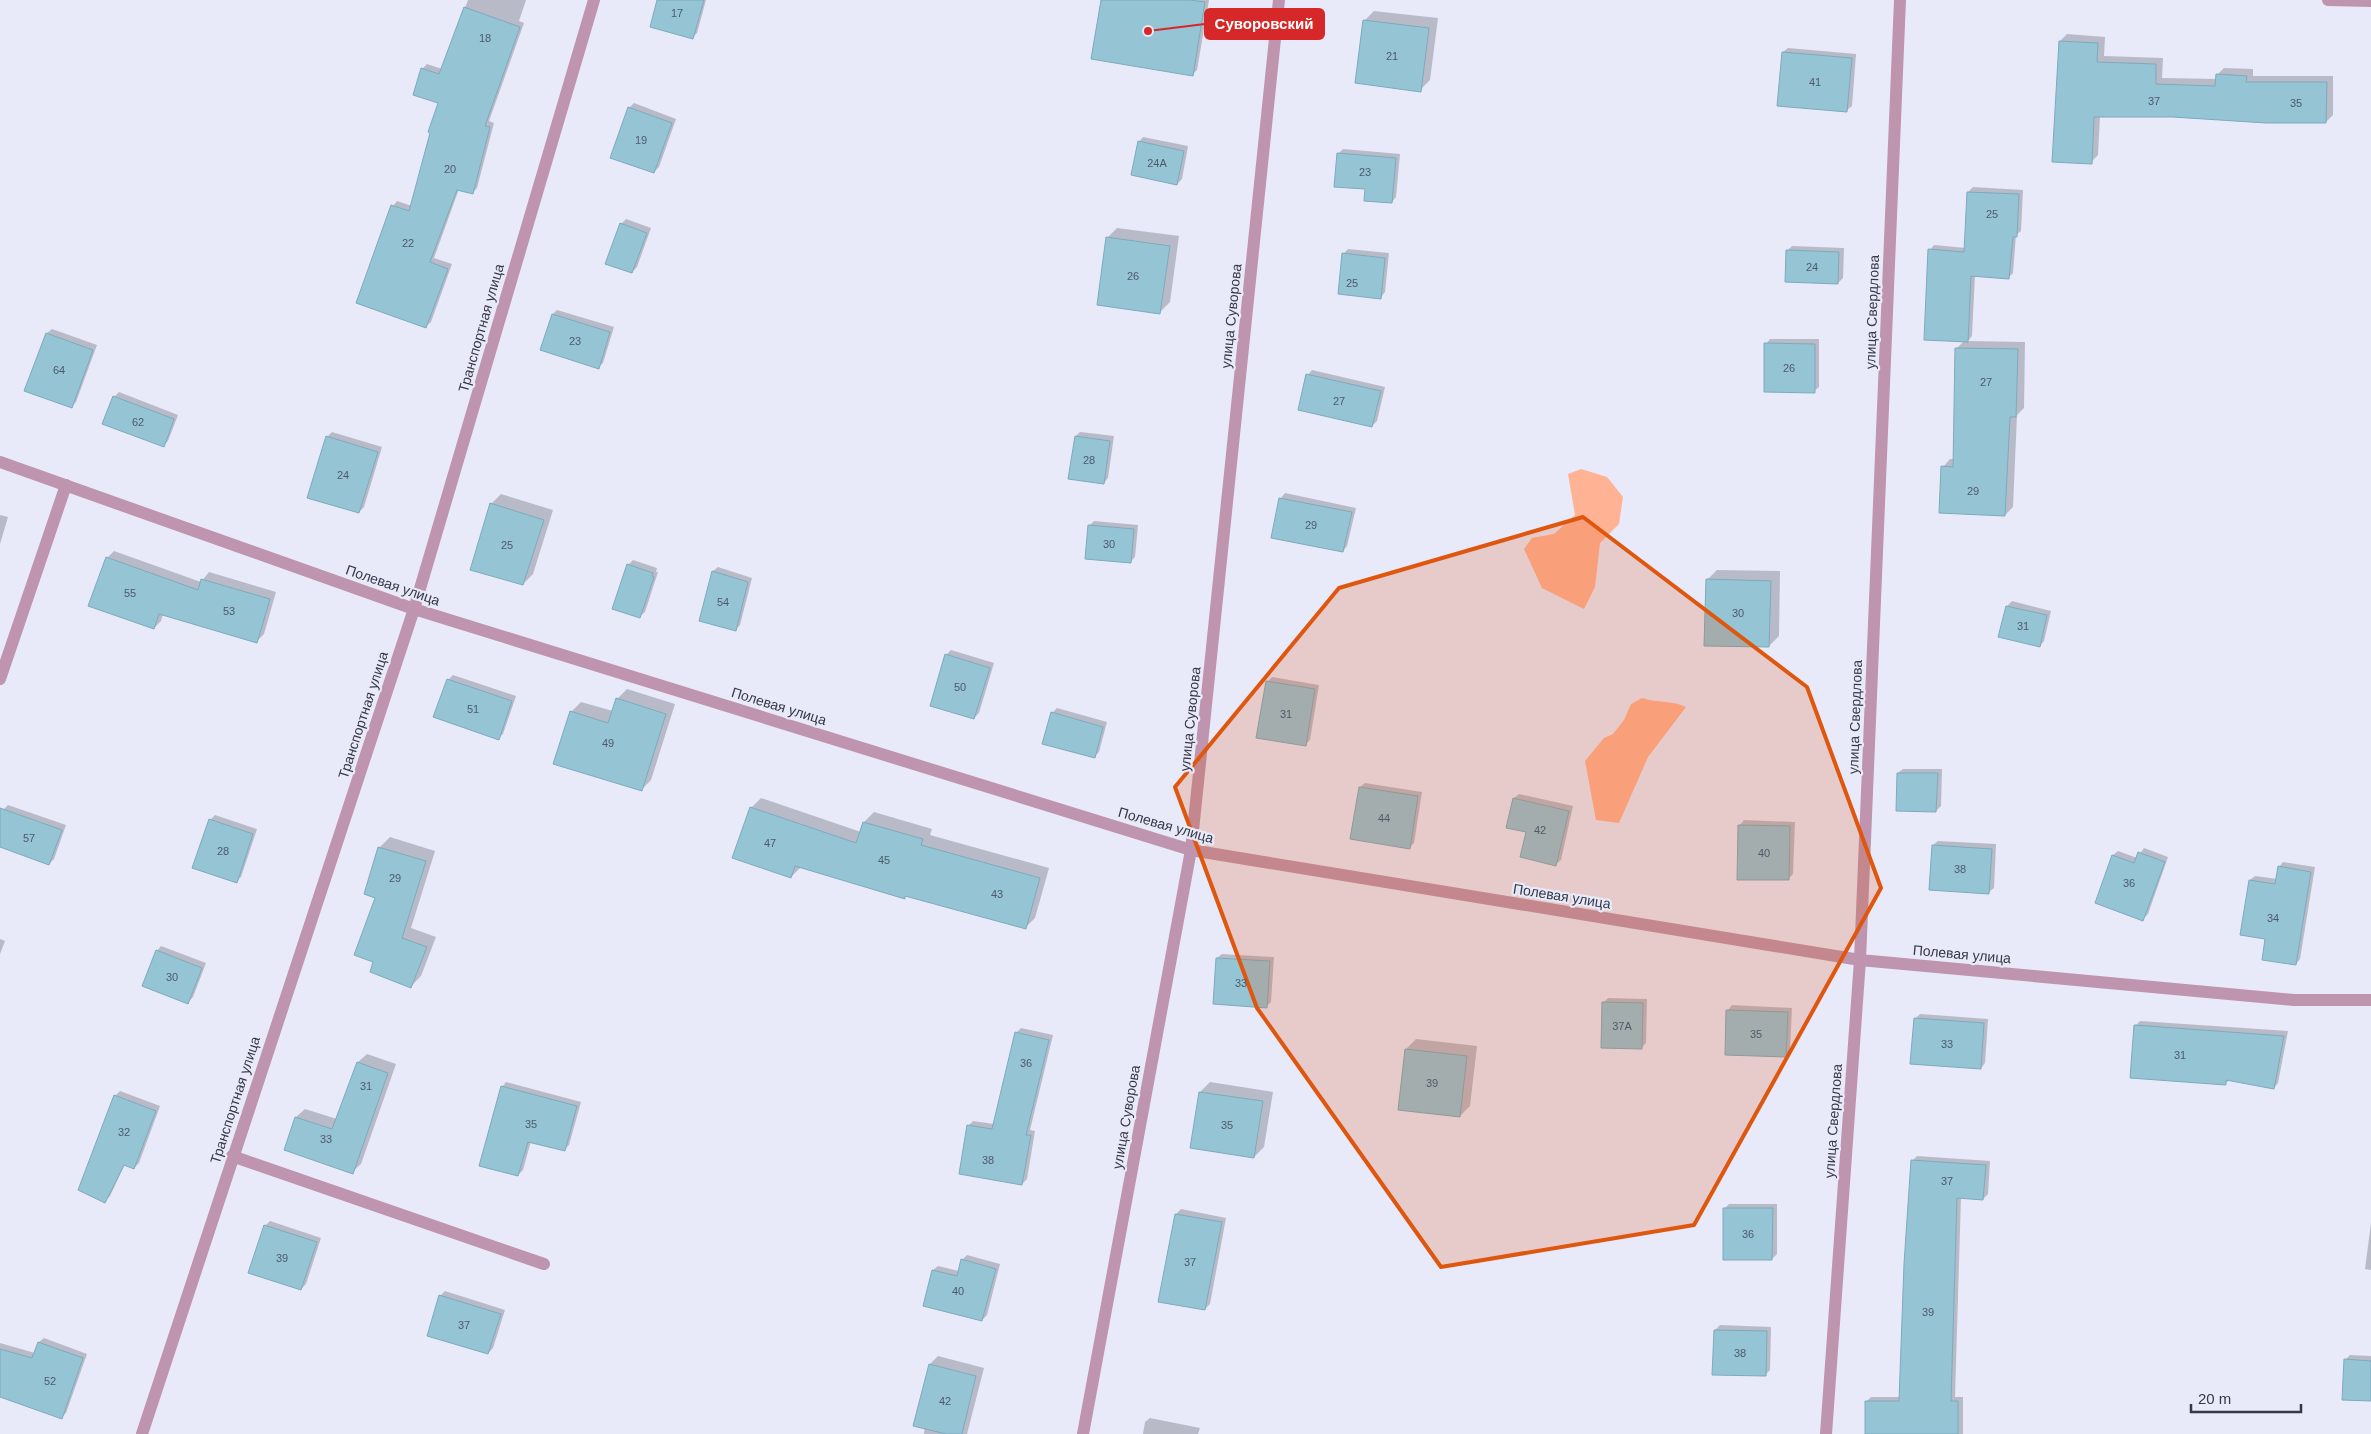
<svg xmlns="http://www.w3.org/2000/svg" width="2371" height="1434" viewBox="0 0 2371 1434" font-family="Arial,sans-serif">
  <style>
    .green { fill: #ffb294 }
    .shadow { fill: #0003 }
    .building { fill: #95c4d5; stroke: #7cabbc }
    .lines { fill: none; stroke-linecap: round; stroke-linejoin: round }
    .service { stroke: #bf94ae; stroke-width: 12 }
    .minor { stroke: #bf94ae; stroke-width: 12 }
    .marked { fill: #df570f; fill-opacity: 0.2; stroke: #df570f; stroke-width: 4; stroke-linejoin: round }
    .labels { text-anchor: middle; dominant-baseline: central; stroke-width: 4.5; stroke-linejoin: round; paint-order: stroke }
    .number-label { font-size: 11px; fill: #4e5a6a }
    .street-label { font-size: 14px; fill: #363747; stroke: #e8e9f9 }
    .leader { fill: none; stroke: #d62828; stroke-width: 2 }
    .callout-dot { fill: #d62828; stroke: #e8e9f9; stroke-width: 2 }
    .callout { fill: #d62828; stroke: #d62828; stroke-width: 2 }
    .callout-label { font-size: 15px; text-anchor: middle; font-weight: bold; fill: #fff }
  </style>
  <rect width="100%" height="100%" fill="#e8e9f9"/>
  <!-- green -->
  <path class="green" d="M1581 469 1607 477 1623 497 1619 524 1600 543 1595 587 1584 609 1542 588 1524 549 1532 538 1554 534 1575 515 1568 474Z
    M1642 698C1656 703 1671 700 1686 707L1648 757 1619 823 1596 820 1585 761 1604 738 1613 734 1624 720 1631 704Z"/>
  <!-- shadow -->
  <path class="shadow" d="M468 0H526L519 21 524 23 489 121 494 123 477 188 472 193 459 189 434 258 452 264 431 322 426 326 393 206 397 201 412 206 439 102 422 69 427 64 442 69Z
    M659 0H706L697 33 692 38Z
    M1102 0H1209L1197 70 1193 74Z
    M1374 11 1438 18 1430 80 1420 90 1364 21Z
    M2067 34 2105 37 2104 56 2163 58 2162 78 2217 79V75L2224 68 2253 69V76H2333V115L2326 122 2173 116H2100L2098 155 2091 162 2060 41Z
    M1788 48 1856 54 1852 106 1847 110 1783 52Z
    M634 103 676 119 659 167 654 172 629 108Z
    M1143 137 1188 146 1182 179 1177 184 1139 142Z
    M1343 149 1400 154 1396 197 1392 202 1338 154Z
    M1973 187 2023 190 2021 231 2016 235 2013 273 2008 278 1975 275 1972 336 1968 341 2025 342 2024 408 2017 415 2013 507 2005 515 1943 467 1950 459H1954L1957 348 1964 341 1930 250 1934 245 1966 248 1968 192Z
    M626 219 651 228 637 267 632 272 621 224Z
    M1117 228 1179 236 1170 302 1160 312 1107 238Z
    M1792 246 1844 248 1843 278 1838 283 1787 251Z
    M1348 249 1389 253 1385 292 1381 297 1343 254Z
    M557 310 614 327 603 363 598 367 553 314Z
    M52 329 97 345 76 402 72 406 47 333Z
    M1770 339H1819V387L1814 391 1766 344Z
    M1312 370 1385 387 1377 421 1372 426 1308 375Z
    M119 392 178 415 168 441 163 446 114 397Z
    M332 432 382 447 364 507 359 512 327 437Z
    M1080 432 1114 436 1108 478 1104 483 1076 436Z
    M1285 493 1356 508 1347 546 1343 551 1272 537 1281 498Z
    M501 494 553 510 533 574 523 584 491 504Z
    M0 515 8 517 0 544Z
    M1094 521 1138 525 1135 557 1130 562 1089 526Z
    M114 551 201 582 209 572 276 592 264 634 257 641 163 614 161 621 154 628 107 558Z
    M633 560 657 568 656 572H658L645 612 640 616 628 565Z
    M718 567 752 578 740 625 735 630 713 571Z
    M1717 570 1780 571 1779 636 1769 646 1707 580Z
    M2012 601 2051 611 2044 641 2040 646 2007 606Z
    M951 650 994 663 979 713 974 718 946 655Z
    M453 675 516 696 503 734 498 738 448 680Z
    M1272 677 1319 685 1310 740 1305 745 1267 682Z
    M627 689 675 704 651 780 641 790 571 712 581 702 613 711 617 699Z
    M1057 708 1107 722 1099 752 1094 757 1052 713Z
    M1903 769H1942L1941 806 1936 811 1898 773Z
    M1365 783 1422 792 1414 843 1409 848 1360 787Z
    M1519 794 1573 806 1561 860 1556 864 1527 831 1514 798Z
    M761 798 861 832 864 822 874 812 932 829 930 835 1049 868 1035 918 1025 928 906 895 904 897 801 867 791 877 751 808Z
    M8 805 66 825 54 859 49 864 0 846V819L3 810Z
    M215 815 257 829 241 877 236 881 210 820Z
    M1744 820 1795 822 1793 874 1788 879 1740 825Z
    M390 837 435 851 411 928 436 937 421 976 411 986 375 961 376 897 365 894 380 847Z
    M1938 841 1996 844 1994 888 1989 892 1933 845Z
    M2144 848 2168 857 2148 914 2143 919 2096 903 2113 855 2118 851 2137 858Z
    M2283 862 2315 867 2300 959 2296 964 2267 938 2250 880 2255 876 2277 879 2279 867Z
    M0 939 5 941 0 954Z
    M161 946 206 963 193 997 188 1002 157 951Z
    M1222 954 1274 957 1271 1002 1266 1007 1217 958Z
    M1608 998 1647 999 1646 1043 1641 1048 1603 1003Z
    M1732 1005 1792 1008 1790 1051 1786 1056 1728 1010Z
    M1920 1014 1988 1019 1985 1063 1981 1068 1915 1019Z
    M2140 1021 2288 1031 2278 1083 2274 1088 2230 1079 2225 1084 2135 1026Z
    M1021 1028 1053 1035 1030 1130 1035 1131 1027 1179 1022 1184 968 1126 973 1121 994 1124 1017 1032Z
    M1416 1039 1477 1046 1470 1106 1460 1116 1406 1049Z
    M367 1054 396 1064 361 1164 352 1172 285 1149 296 1117 305 1109 337 1119 358 1062Z
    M506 1082 581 1102 569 1145 564 1150 531 1141 523 1170 518 1175 502 1087Z
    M1210 1082 1273 1092 1264 1147 1254 1157 1191 1147 1200 1092Z
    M120 1091 160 1106 139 1163 134 1168 125 1164 110 1196 105 1201 115 1096Z
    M1917 1156 1990 1161 1988 1194 1983 1199 1961 1197 1955 1397H1963V1434H1866V1402L1871 1397H1901L1912 1161Z
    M1729 1204H1777V1254L1772 1259 1724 1209Z
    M1181 1209 1226 1218 1210 1304 1205 1309 1176 1214Z
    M270 1221 321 1238 306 1284 301 1289 265 1226Z
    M2371 1223V1270L2365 1269Z
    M967 1255 1000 1264 987 1315 982 1320 933 1270 938 1266 959 1271 962 1260Z
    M445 1291 505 1310 493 1348 488 1353 440 1296Z
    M1720 1325 1771 1327 1770 1370 1765 1375 1715 1330Z
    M44 1338 87 1354 66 1413 61 1417 0 1385V1343L35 1353 39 1342Z
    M2350 1355 2371 1356V1400L2345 1360Z
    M938 1356 984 1368 967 1434H924L930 1364Z
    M1150 1418 1200 1428 1198 1434H1143L1145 1422Z"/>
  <!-- building -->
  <path class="building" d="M657 0H704L693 39 650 27Z
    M1101 0H1190L1205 2 1193 76 1091 59Z
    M464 7 520 27 485 126 490 127 473 194 457 190 430 262 448 269 426 328 356 303 391 205 409 211 430 133 428 132 438 103 413 95 421 68 439 74Z
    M1363 20 1429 28 1421 92 1355 83Z
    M2059 41 2098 43 2097 62 2156 64V84L2215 86 2216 74 2247 76 2246 82H2327L2326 123H2266L2173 117H2094L2092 164 2052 162Z
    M1782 52 1852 58 1847 112 1777 106Z
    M628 107 672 123 654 173 610 158Z
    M1138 141 1184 151 1177 185 1131 175Z
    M1337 153 1396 158 1392 203 1364 201 1365 189 1334 187Z
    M1967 192 2019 194 2017 237H2013L2009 279 1971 276 1968 342 1924 340 1928 249 1964 252Z
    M620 223 647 233 632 273 605 264Z
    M1106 237 1170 246 1160 314 1097 305Z
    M1786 250 1839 252 1838 284 1785 282Z
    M1342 253 1385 258 1381 299 1338 294Z
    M552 314 610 332 599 369 540 350Z
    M46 333 93 350 72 408 24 391Z
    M1764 343 1815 344V393L1764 392Z
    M1955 348 2018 349 2016 417H2010L2005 516 1939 513 1941 466 1953 467Z
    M1306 374 1381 391 1372 427 1298 410Z
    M113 396 174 419 164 447 102 424Z
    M326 436 378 452 359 513 307 498Z
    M1075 436 1110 441 1104 484 1068 479Z
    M1279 498 1352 512 1343 552 1271 538Z
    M490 503 544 520 523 585 470 570Z
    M1088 525 1134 529 1131 563 1085 559Z
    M106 557 198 590 201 579 270 599 257 643 159 614 154 629 88 606Z
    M627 564 653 573 652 576 654 577 640 618 612 609Z
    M712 571 748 582 736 631 699 621Z
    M1706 579 1771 581 1769 647 1704 646Z
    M2006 606 2047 615 2040 647 1998 637Z
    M945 654 990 668 974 719 930 706Z
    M447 679 512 701 499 740 433 717Z
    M1266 681 1315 689 1306 746 1256 738Z
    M616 698 666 714 642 791 553 764 570 711 608 723Z
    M1051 712 1103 727 1095 758 1042 744Z
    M1897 773H1938L1936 812 1896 811Z
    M1359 787 1418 796 1410 849 1350 839Z
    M1513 798 1569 811 1556 866 1520 857 1526 832 1506 828Z
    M750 807 856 843 863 822 923 839 921 845 1040 878 1026 929 905 896V899L795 866 791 878 732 858Z
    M0 808 62 830 49 865 0 847Z
    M209 819 253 834 237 883 192 868Z
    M1738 825 1790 826 1789 880H1737Z
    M1932 845 1992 849 1989 894 1929 890Z
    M378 847 426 861 402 938 427 947 411 988 370 972 373 962 354 955 375 898 364 894Z
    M2138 852 2165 862 2143 921 2095 903 2112 855 2134 863Z
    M2278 866 2311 872 2296 965 2262 960 2265 939 2240 935 2249 880 2275 884Z
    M156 950 202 968 188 1004 142 986Z
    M1216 958 1270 961 1267 1008 1213 1004Z
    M1602 1002 1643 1003 1642 1049 1601 1048Z
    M1726 1010 1788 1012 1786 1057 1725 1055Z
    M1914 1018 1984 1023 1981 1069 1910 1064Z
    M2134 1025 2284 1036 2274 1089 2226 1080V1085L2130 1078Z
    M1015 1032 1049 1040 1026 1135H1031L1022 1185 959 1174 967 1125 992 1129Z
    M1405 1049 1467 1056 1460 1117 1398 1110Z
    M357 1062 388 1073 353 1174 284 1150 295 1117 332 1129Z
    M501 1086 577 1106 565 1151 528 1142 518 1176 479 1166Z
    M1199 1092 1263 1101 1254 1158 1190 1148Z
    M114 1095 156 1111 134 1169 124 1165 105 1203 78 1190Z
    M1911 1160 1986 1165 1983 1200 1957 1198 1951 1401H1958V1434H1865V1401H1899L1904 1264Z
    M1723 1208H1773L1772 1260H1723Z
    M1175 1214 1222 1222 1205 1310 1158 1302Z
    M264 1225 317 1242 301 1290 248 1273Z
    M961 1259 996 1269 982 1321 923 1306 932 1270 957 1276Z
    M439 1295 501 1314 488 1354 427 1336Z
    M1714 1330 1767 1331 1766 1376 1712 1375Z
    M38 1342 83 1358 62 1419 0 1397V1349L32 1358Z
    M2344 1359 2371 1361V1401L2342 1400Z
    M929 1364 976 1376 962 1434H946L913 1426Z"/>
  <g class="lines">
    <!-- service -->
    <path class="service" d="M0 679 66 485
      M232 1156 544 1264"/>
    <!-- minor -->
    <path class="minor" d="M2328 0 2371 1
      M0 462 414 609 1191 850 1860 960 2294 1000H2371
      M142 1434 414 609 594 0
      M1083 1434 1191 850 1279 0
      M1826 1434 1860 960 1900 0"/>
  </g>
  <!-- marked area -->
  <path class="marked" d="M1583 517 1807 687 1881 888 1694 1225 1441 1267 1257 1008 1175 787 1339 588Z"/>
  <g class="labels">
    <!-- number labels -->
    <g class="number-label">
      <text x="677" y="13">17</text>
      <text x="485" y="38">18</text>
      <text x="1392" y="56">21</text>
      <text x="1815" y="82">41</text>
      <text x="2154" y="101">37</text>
      <text x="2296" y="103">35</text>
      <text x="641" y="140">19</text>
      <text x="1157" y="163">24А</text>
      <text x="450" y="169">20</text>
      <text x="1365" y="172">23</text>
      <text x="1992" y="214">25</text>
      <text x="408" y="243">22</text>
      <text x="1812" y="267">24</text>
      <text x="1133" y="276">26</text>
      <text x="1352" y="283">25</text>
      <text x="575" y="341">23</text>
      <text x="1789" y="368">26</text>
      <text x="59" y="370">64</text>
      <text x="1986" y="382">27</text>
      <text x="1339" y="401">27</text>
      <text x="138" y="422">62</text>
      <text x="1089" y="460">28</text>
      <text x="343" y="475">24</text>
      <text x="1973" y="491">29</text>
      <text x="1311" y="525">29</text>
      <text x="1109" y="544">30</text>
      <text x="507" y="545">25</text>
      <text x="130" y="593">55</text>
      <text x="723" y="602">54</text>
      <text x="229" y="611">53</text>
      <text x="1738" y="613">30</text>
      <text x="2023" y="626">31</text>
      <text x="960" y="687">50</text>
      <text x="473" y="709">51</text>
      <text x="1286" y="714">31</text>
      <text x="608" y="743">49</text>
      <text x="1384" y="818">44</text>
      <text x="1540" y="830">42</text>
      <text x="29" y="838">57</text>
      <text x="770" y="843">47</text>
      <text x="223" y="851">28</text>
      <text x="1764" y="853">40</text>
      <text x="884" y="860">45</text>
      <text x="1960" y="869">38</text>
      <text x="395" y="878">29</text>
      <text x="2129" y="883">36</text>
      <text x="997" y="894">43</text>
      <text x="2273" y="918">34</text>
      <text x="172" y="977">30</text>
      <text x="1241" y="983">33</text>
      <text x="1622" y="1026">37А</text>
      <text x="1756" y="1034">35</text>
      <text x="1947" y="1044">33</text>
      <text x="2180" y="1055">31</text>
      <text x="1026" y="1063">36</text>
      <text x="1432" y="1083">39</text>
      <text x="366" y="1086">31</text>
      <text x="531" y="1124">35</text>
      <text x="1227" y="1125">35</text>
      <text x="124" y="1132">32</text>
      <text x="326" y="1139">33</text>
      <text x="988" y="1160">38</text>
      <text x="1947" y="1181">37</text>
      <text x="1748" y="1234">36</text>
      <text x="282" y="1258">39</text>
      <text x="1190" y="1262">37</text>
      <text x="958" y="1291">40</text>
      <text x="1928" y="1312">39</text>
      <text x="464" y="1325">37</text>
      <text x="1740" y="1353">38</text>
      <text x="50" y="1381">52</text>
      <text x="945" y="1401">42</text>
    </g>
    <!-- street labels -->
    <g class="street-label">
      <text transform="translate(1872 312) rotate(-88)">улица Свердлова</text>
      <text transform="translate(1231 316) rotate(-84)">улица Суворова</text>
      <text transform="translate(481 328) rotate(-74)">Транспортная улица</text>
      <text transform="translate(393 585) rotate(19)">Полевая улица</text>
      <text transform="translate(779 706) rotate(17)">Полевая улица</text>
      <text transform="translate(363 715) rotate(-72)">Транспортная улица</text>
      <text transform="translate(1855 717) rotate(-88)">улица Свердлова</text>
      <text transform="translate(1190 719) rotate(-84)">улица Суворова</text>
      <text transform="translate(1166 825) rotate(16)">Полевая улица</text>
      <text transform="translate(1562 896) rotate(9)">Полевая улица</text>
      <text transform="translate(1962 954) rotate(5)">Полевая улица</text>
      <text transform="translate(235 1100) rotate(-72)">Транспортная улица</text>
      <text transform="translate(1126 1117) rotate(-80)">улица Суворова</text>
      <text transform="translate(1833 1121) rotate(-86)">улица Свердлова</text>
    </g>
  </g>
  <!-- callouts -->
  <path class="leader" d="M1148 31L1205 24"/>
  <circle class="callout-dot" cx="1148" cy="31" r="5"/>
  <rect class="callout" x="1205" y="9" width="119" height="30" rx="5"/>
  <g class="callout-label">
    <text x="1264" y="29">Суворовский</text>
  </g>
  <!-- scale -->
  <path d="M2191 1404v8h110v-8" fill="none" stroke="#363747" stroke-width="2.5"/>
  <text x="2198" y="1404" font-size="15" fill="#363747" stroke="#e8e9f9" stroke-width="4" paint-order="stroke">20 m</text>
</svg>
